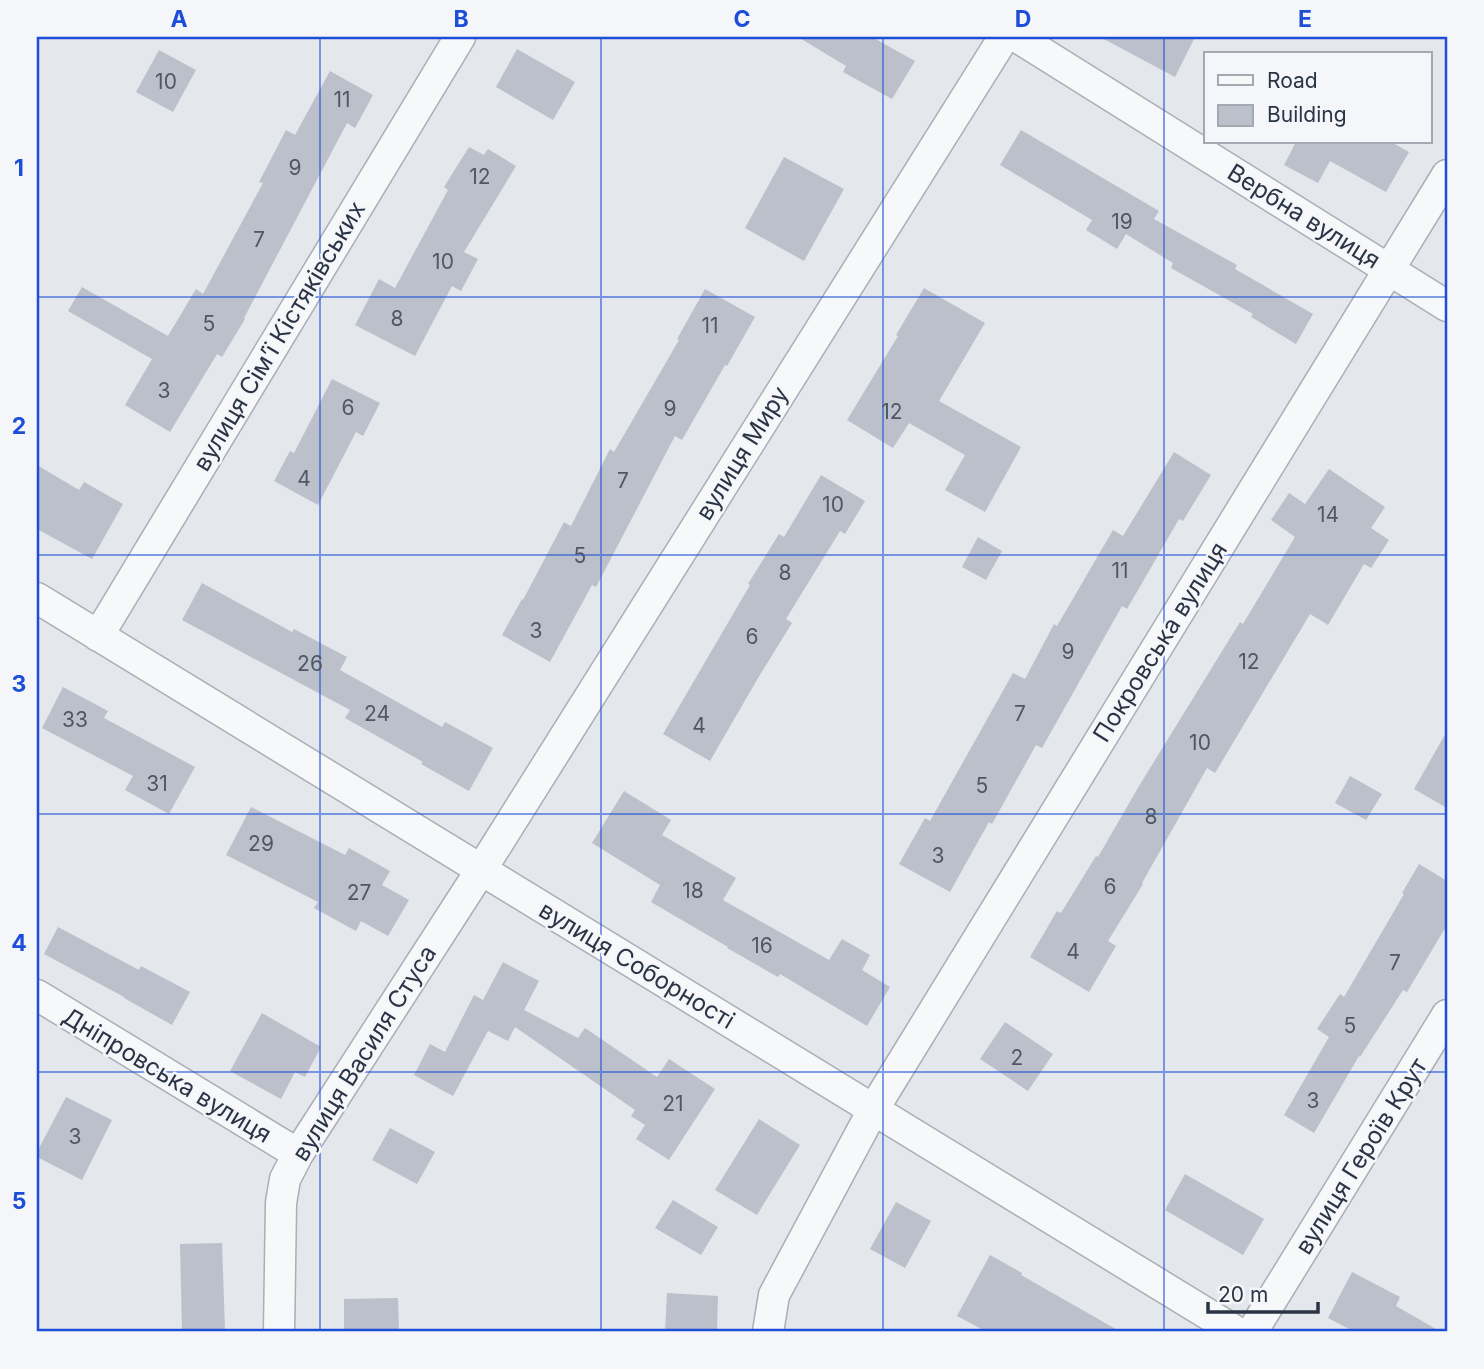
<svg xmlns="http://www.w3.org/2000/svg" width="1484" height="1369" viewBox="0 0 1484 1369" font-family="Inter,sans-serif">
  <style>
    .building { fill: #bbc0ca }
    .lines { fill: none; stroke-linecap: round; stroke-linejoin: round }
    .minor-casing { stroke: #a9aeb7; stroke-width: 33 }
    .minor { stroke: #f7f8fa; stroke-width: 30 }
    .grid { fill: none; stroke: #1d4ed8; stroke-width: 2; stroke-opacity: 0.55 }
    .labels { text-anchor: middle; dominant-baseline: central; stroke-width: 5; stroke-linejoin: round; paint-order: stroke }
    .number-label { font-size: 21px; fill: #4f5766 }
    .street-label { font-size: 24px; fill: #2b3445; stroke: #f4f6f9 }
    .neatline { fill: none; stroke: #1d4ed8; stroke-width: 2.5 }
    .grid-label { font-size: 23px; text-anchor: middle; font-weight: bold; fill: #1d4ed8 }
  </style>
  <rect width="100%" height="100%" fill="#e4e7ec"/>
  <!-- building -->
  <path class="building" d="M798 37H872L915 61 892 99 843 72 846 66Z
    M1100 37H1195L1175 77Z
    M517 49 575 82 553 120 496 87Z
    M159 50 196 70 173 112 136 92Z
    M330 71 373 95 355 128 347 123 244 318 245 319 222 357 217 354 170 432 125 405 152 359 68 311 82 287 168 336 196 289 203 294 263 183 259 182 286 130 295 135Z
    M1021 130 1159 211 1154 219 1237 265 1235 269 1313 314 1296 344 1251 317 1253 314 1171 268 1173 263 1126 234 1117 249 1086 230 1092 220 1000 165Z
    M1296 142H1391L1409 152 1386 192 1330 161 1318 183 1284 165Z
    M469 147 484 155 488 149 516 166 464 252 478 259 461 291 452 286 415 356 355 325 379 279 395 288 448 190 444 187Z
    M784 157 844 189 804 261 745 228Z
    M924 288 985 323 939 401 1021 447 985 512 945 490 965 455 909 423 893 448 847 420 898 336 896 335Z
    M705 289 755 317 727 366 725 365 682 440 675 436 596 587 592 585 550 662 502 635 522 599 523 600 564 522 571 526 610 449 614 452 679 340 677 339Z
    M332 379 380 403 363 436 356 432 318 505 274 481 290 451 294 453Z
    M1174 452 1211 475 1183 521 1179 519 1127 609 1122 606 1042 748 1036 745 992 824 989 822 950 892 899 864 925 818 930 821 1013 673 1025 679 1054 624 1057 626 1113 530 1123 536Z
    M37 465 79 490 84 482 123 504 92 559 37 529Z
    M1329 469 1385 507 1371 528 1389 540 1371 568 1364 564 1328 625 1310 614 1215 773 1207 768 1142 883 1143 884 1108 941 1116 946 1089 992 1030 957 1057 911 1061 913 1096 856 1098 857 1139 786 1240 622 1243 624 1295 537 1271 520 1289 493 1305 504Z
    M821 475 865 501 845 534 840 531 786 619 792 623 758 678 710 761 663 734 750 585 748 584 779 534 784 537Z
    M978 537 1002 551 986 580 962 567Z
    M202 583 292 632 294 629 347 657 340 670 442 727 445 722 493 748 469 791 421 764 423 762 345 718 350 710 182 620Z
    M63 687 108 711 104 718 195 767 169 814 125 790 133 776 42 728Z
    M1447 731V808L1414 789Z
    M1350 776 1382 794 1366 820 1335 803Z
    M624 791 671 820 662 835 736 878 723 900 829 960 842 939 870 955 862 970 890 987 867 1026 780 974 778 977 727 948 728 947 651 902 660 885 592 843Z
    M251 807 345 855 349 848 390 871 382 885 409 900 388 936 361 921 356 931 314 908 318 902 226 855Z
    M1419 864 1447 881V925L1407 992 1403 990 1360 1057 1359 1056 1314 1133 1284 1115 1329 1037 1317 1029 1340 994 1344 997 1404 894 1402 893Z
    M58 927 139 970 141 966 190 992 172 1025 124 998V997L44 954Z
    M503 962 539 981 524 1010 578 1038 585 1028 657 1077 669 1059 715 1089 669 1160 636 1139 645 1125 631 1116 635 1110 515 1027 508 1041 488 1031 453 1096 414 1075 430 1044 445 1052 474 995 483 1000Z
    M262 1013 321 1047 305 1077 295 1072 281 1099 230 1071Z
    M1005 1022 1053 1054 1028 1091 980 1059Z
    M66 1097 112 1120 82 1180 37 1157V1152Z
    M759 1119 800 1145 757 1215 715 1190Z
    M390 1128 435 1152 417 1184 372 1160Z
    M1185 1174 1264 1219 1243 1255 1165 1210Z
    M673 1200 718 1227 701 1255 655 1228Z
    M896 1202 931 1221 905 1268 870 1249Z
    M222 1243 225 1331 182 1332 180 1244Z
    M990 1255 1022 1273 1021 1275 1121 1332H987L957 1316Z
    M1352 1272 1400 1297 1396 1306 1441 1332H1355L1328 1318Z
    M667 1293 718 1296 717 1332H665Z
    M398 1298 399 1332H344V1299Z"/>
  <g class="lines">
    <defs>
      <path id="minor" d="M1017 37 1447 306
        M37 598 1237 1332
        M98 636 460 37
        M37 995 298 1154
        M279 1332 281 1203 285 1179 298 1154 481 870 1004 37
        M768 1332 774 1295 873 1110 1447 175
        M1252 1332 1447 1015"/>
    </defs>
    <!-- minor casing -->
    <use href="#minor" class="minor-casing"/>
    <!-- minor -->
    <use href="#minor" class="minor"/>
  </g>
  <!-- grid -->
  <path class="grid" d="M320 37V1332M601 37V1332M883 37V1332M1164 37V1332M37 297H1447M37 555H1447M37 814H1447M37 1072H1447"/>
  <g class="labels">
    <!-- number labels -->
    <g class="number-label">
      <text x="166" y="81">10</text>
      <text x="342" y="99">11</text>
      <text x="295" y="167">9</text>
      <text x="480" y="176">12</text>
      <text x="1122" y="221">19</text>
      <text x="259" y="239">7</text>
      <text x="443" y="261">10</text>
      <text x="397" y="318">8</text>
      <text x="209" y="323">5</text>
      <text x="710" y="325">11</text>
      <text x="164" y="390">3</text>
      <text x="348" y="407">6</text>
      <text x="670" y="408">9</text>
      <text x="892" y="411">12</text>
      <text x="304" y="478">4</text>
      <text x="623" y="480">7</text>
      <text x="833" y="504">10</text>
      <text x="1328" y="514">14</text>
      <text x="580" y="555">5</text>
      <text x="1120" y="570">11</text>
      <text x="785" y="572">8</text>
      <text x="536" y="630">3</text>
      <text x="752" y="636">6</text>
      <text x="1068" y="651">9</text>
      <text x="1249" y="661">12</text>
      <text x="310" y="663">26</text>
      <text x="377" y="713">24</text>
      <text x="1020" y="713">7</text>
      <text x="75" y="719">33</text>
      <text x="699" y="725">4</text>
      <text x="1200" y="742">10</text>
      <text x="157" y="783">31</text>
      <text x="982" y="785">5</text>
      <text x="1151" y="816">8</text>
      <text x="261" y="843">29</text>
      <text x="938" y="855">3</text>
      <text x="1110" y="886">6</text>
      <text x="693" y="890">18</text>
      <text x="359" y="892">27</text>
      <text x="762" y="945">16</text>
      <text x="1073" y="951">4</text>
      <text x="1395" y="962">7</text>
      <text x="1350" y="1025">5</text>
      <text x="1017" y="1057">2</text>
      <text x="1313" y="1100">3</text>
      <text x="673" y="1103">21</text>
      <text x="75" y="1136">3</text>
    </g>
    <!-- street labels -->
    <g class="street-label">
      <text transform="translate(1304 216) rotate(32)">Вербна вулиця</text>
      <text transform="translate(279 336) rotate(-59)">вулиця Сімʼї Кістяківських</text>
      <text transform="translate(742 453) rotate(-58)">вулиця Миру</text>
      <text transform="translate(1160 642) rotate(-58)">Покровська вулиця</text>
      <text transform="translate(637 965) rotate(31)">вулиця Соборності</text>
      <text transform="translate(364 1053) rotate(-58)">вулиця Василя Стуса</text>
      <text transform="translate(167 1075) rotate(31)">Дніпровська вулиця</text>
      <text transform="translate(1361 1156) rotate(-58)">вулиця Героїв Крут</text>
    </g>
  </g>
  <!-- border -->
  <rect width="1484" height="1369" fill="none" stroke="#f4f6f9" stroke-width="77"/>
  <!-- legend -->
  <rect x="1204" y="52" width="228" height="91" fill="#f4f6f9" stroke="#a4a8b1" stroke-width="2"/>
  <rect x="1218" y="75" width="35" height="10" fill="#f7f8fa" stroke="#a4a8b1" stroke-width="2"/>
  <text x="1267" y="88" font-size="21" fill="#2b3445">Road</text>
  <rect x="1218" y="105" width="35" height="21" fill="#bbc0ca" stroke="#a4a8b1" stroke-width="2"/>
  <text x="1267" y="122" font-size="21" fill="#2b3445">Building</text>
  <!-- scale -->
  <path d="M1208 1302v10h110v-10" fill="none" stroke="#2b3445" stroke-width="3.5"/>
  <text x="1218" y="1302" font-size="21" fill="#2b3445" stroke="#f4f6f9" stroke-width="5" paint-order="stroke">20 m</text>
  <rect x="38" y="38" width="1408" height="1292" class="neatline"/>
  <g class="grid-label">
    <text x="179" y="27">A</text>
    <text x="461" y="27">B</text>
    <text x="742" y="27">C</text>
    <text x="1023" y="27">D</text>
    <text x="1305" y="27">E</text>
    <text x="19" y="176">1</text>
    <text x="19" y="434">2</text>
    <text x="19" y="692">3</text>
    <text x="19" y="951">4</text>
    <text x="19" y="1209">5</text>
  </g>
</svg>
